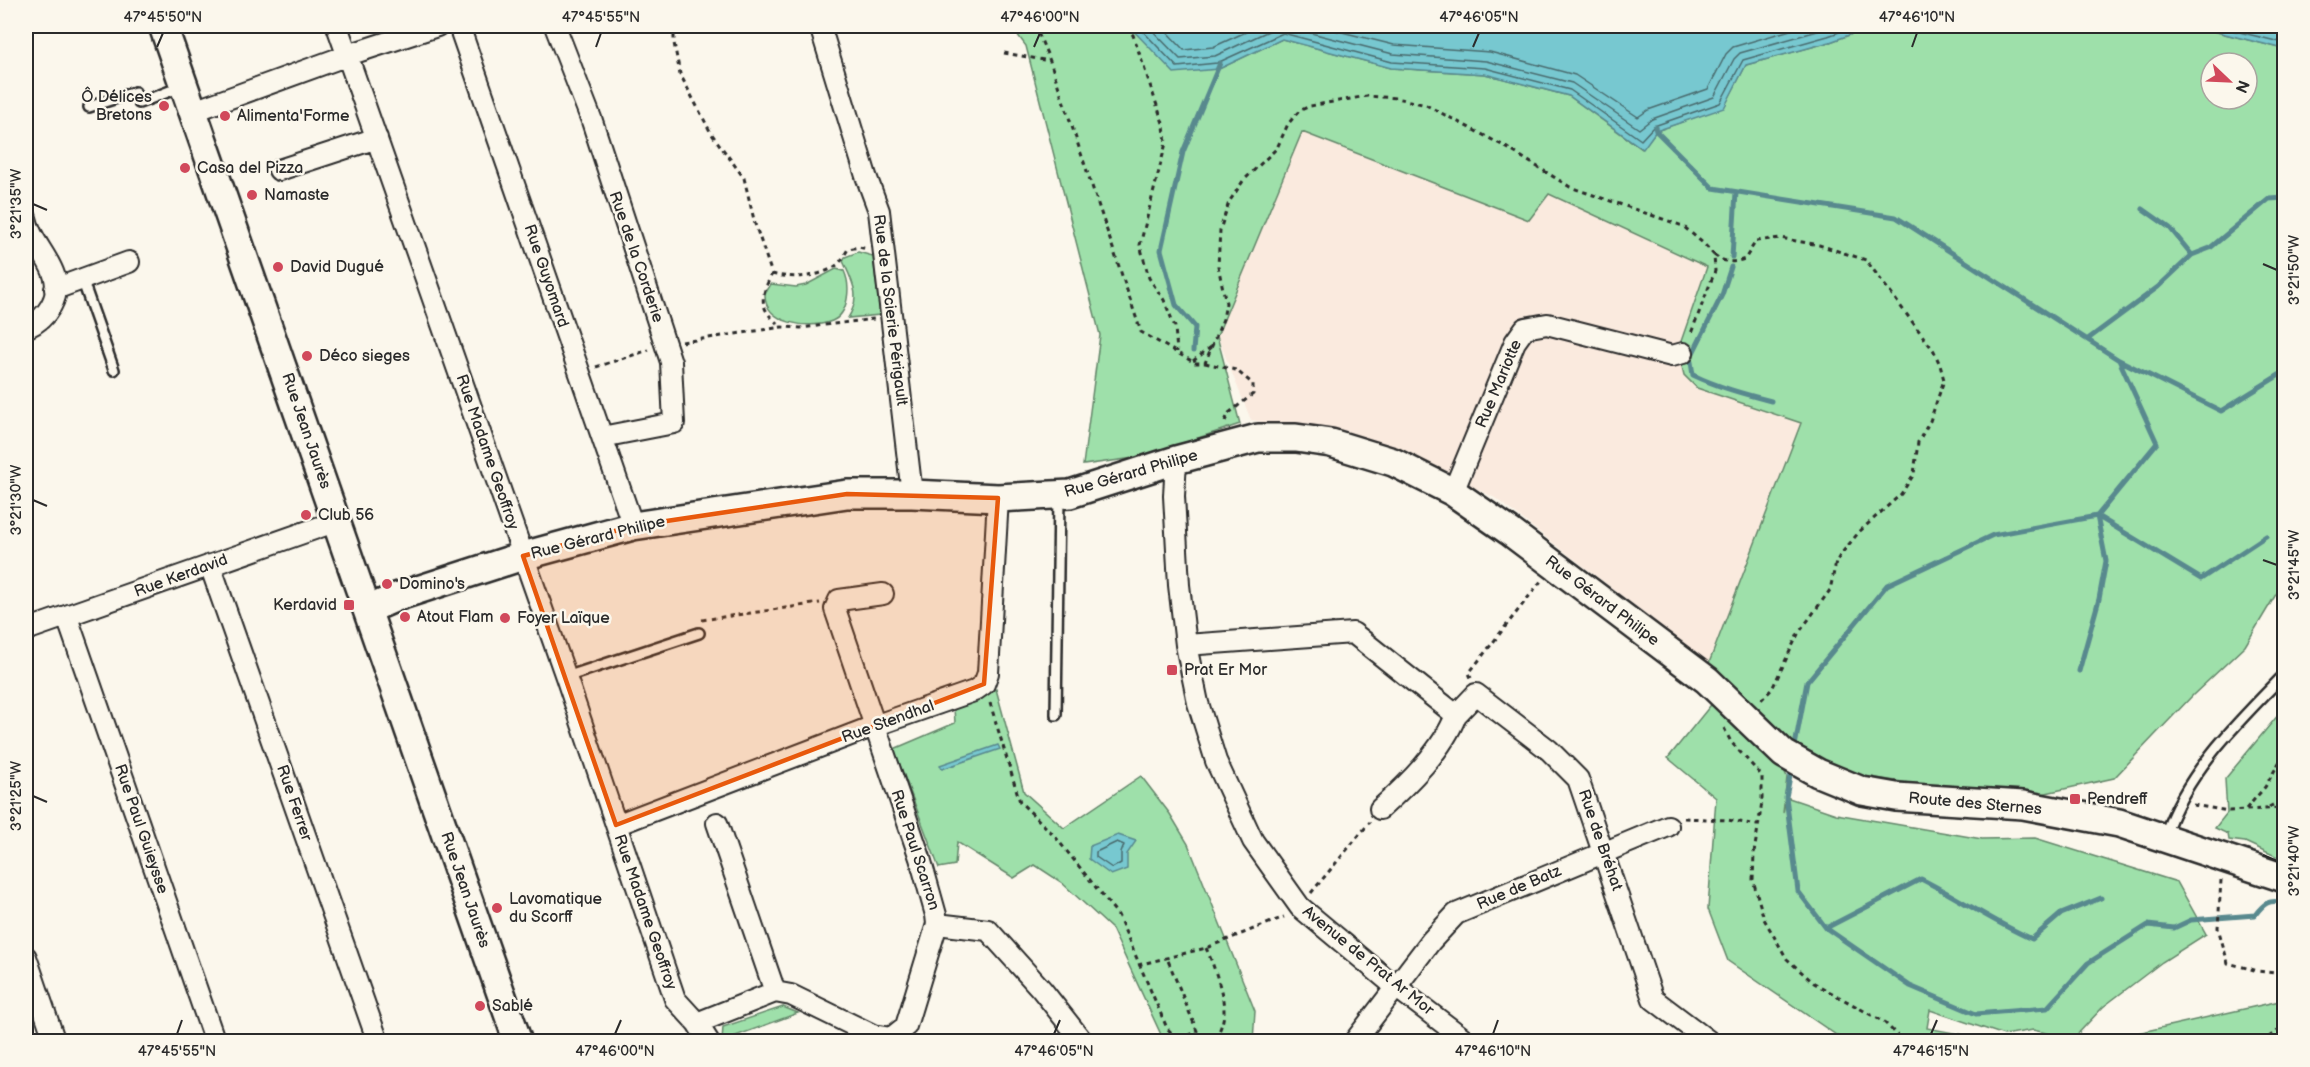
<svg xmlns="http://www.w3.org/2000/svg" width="2310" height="1067" viewBox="0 0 2310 1067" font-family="'Balsamiq Sans',sans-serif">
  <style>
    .built { fill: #faeade }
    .green { fill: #9ee0aa; stroke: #64866a; stroke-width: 1.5; fill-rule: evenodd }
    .water { fill: #77c8d0; stroke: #59898e; stroke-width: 1.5 }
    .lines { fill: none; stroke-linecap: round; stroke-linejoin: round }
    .shore { stroke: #496a6d; stroke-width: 1.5 }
    .stream { stroke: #59898e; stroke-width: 5 }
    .lane-casing { stroke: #2b2b2b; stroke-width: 14 }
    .street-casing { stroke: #2b2b2b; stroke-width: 24 }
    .secondary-casing { stroke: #2b2b2b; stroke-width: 32 }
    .path { stroke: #2b2b2b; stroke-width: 3; stroke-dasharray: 4.5 4.5; stroke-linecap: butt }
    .lane { stroke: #fbf7ec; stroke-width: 9 }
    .street { stroke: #fbf7ec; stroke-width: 20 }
    .secondary { stroke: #fbf7ec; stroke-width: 27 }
    .marked { fill: #e8590c; fill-opacity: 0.2; stroke: #e8590c; stroke-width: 4.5; stroke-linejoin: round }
    .ticks { fill: none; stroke: #2b2b2b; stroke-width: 2 }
    .poi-dot { fill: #d1495b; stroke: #fbf7ec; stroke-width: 2 }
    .labels { text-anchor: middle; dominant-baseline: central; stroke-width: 5; stroke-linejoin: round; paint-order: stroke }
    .poi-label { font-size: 16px; fill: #2b2b2b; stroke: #fbf7ec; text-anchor: start }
    .street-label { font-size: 16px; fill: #2b2b2b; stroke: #fbf7ec }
    .neatline { fill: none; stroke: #2b2b2b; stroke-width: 2 }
    .ticks-label { font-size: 15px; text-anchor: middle; fill: #2b2b2b }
  </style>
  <rect width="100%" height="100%" fill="#fbf7ec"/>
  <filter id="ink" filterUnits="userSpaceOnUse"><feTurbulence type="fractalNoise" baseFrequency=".0167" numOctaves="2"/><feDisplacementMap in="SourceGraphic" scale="12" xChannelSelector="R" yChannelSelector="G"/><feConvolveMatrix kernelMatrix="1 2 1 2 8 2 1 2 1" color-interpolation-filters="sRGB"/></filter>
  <g filter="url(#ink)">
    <!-- built -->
    <path class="built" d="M1301 132 1529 220 1549 193 1707 267 1678 350 1697 388 1801 423 1709 663 1495 498 1388 444 1251 420 1217 336Z"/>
    <!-- green -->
    <path class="green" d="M1011 26H1129L1219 69 1282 39 1391 68 1485 74 1569 96 1642 149 1656 131 1724 107 1746 65 1830 42 1874 26H2178L2205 29 2284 49V581L2245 646 2193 695 2114 778 2037 795 1982 794 1863 776 1824 763 1779 740 1753 709 1709 663 1801 423 1697 388 1684 375 1678 350 1707 267 1549 194 1529 220 1302 132 1217 336 1240 424 1141 457 1083 465 1100 335 1026 46ZM2211 63H2247V99H2211Z
      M858 252 873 256 880 315 848 318C862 296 852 281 843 261L845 257Z
      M836 269 844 271C851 286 849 314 832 321 809 330 764 324 765 294L771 284 796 287 806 285Z
      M996 689 1024 792 1064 828 1141 776 1170 814 1188 844 1255 1011 1253 1041H1164L1112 929 1061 882 1035 865 1014 878 957 842 955 865 939 868 894 749 955 723 954 708Z
      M1714 701 1781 763 1787 777 1783 813 1786 797 1836 814 1982 839 2035 838 2177 882 2206 934 2162 962 2103 1007 2073 1039 2033 1030 2004 1035 1930 1010 1927 1028 1996 1041H1845L1728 961 1708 909 1716 798 1668 758Z
      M2284 708V860L2245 842 2229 840 2228 834 2215 828 2227 813 2225 779Z
      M2284 1000V1041H2102Z
      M783 1007 798 1013 722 1041 723 1027Z"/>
    <!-- water -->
    <path class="water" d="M1129 26H1874L1830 42 1746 65 1724 108 1656 131 1643 149 1569 96 1485 74 1391 68 1282 39 1219 69 1174 73Z
      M2178 26H2284V49L2205 29Z
      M998 745 1000 749 942 769 940 765Z
      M1118 835 1136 841 1127 854V869L1111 875 1089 859 1090 846Z"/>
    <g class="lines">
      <!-- shore -->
      <path class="shore" d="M1138 26 1177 67 1217 63 1283 33 1392 62 1485 68 1570 90 1641 140 1654 126 1720 103 1743 60 1828 36 1856 26
        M1148 26 1180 59 1215 56 1277 27 1284 26 1393 54 1486 61 1572 83 1639 129 1652 119 1714 97 1734 59 1740 53 1835 26
        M1161 26 1184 50 1213 47 1259 26
        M1318 26 1394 45 1490 52 1575 75 1638 117 1648 110 1708 89 1726 54 1733 47 1804 26
        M2215 26 2284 43
        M1117 842 1124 845 1121 853V863L1112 868 1096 857V852Z"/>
      <!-- stream -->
      <path class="stream" d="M1655 127 1656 131 1713 188 1896 217 2119 360 2157 443 2097 516 1993 535 1887 585 1807 682 1794 751
        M2143 209 2170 228 2192 255
        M1732 257 1736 192
        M2088 339 2158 287 2192 255 2210 248 2269 199 2284 198
        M1193 351 1195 327 1176 305 1161 250 1183 152 1220 63
        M1693 353 1722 295 1731 267
        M2119 360 2221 411 2284 372
        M1691 362 1693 375C1718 387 1744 394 1771 401
        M2097 516 2201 579 2266 536
        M2079 671 2099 599 2106 561 2097 516
        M1792 766 1786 797 1798 891 1826 928 1910 986 1976 1014 2047 1008 2088 963 2148 925 2174 928 2191 920 2255 915C2264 903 2269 899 2284 903
        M1826 928 1921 879C1959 898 1993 922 2032 939L2061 914 2101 898"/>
      <defs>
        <path id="lane" d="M89 107 135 92 139 103 183 86
          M82 279 114 370
          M566 677 699 633
          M1056 715 1059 497
          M2165 835C2187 771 2238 722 2284 675"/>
        <path id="street" d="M337 26 566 677 675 999 697 1023 709 1042
          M459 26 633 526
          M555 26 592 121 671 362 674 423 602 437
          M820 26 866 176 879 211 912 494
          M194 111 348 55 437 26
          M279 170 377 138
          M26 218C30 239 45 252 53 272 63 296 47 319 26 328
          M55 289 129 262
          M1176 460 1174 496 1179 585 1186 645 1198 703 1216 761 1253 841 1300 907 1396 987 1468 1042
          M1453 492 1515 342 1525 328 1547 324 1672 356 1683 353
          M210 565 378 1042
          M883 594 839 600 835 609 920 858 936 915 937 924 906 1026 891 1038
          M67 617 215 1042
          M26 630 337 521
          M1186 645 1353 633 1456 715 1476 694 1549 750 1578 779 1653 999 1710 1042
          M1380 809C1408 784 1443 750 1456 715
          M717 823 775 992
          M616 825 874 726 974 691 984 684 988 673 998 498
          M937 924 988 930 1042 990 1083 1042
          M26 957 55 1042
          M697 1023 775 992 791 995 873 1035 891 1038 892 1042
          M1354 1042 1431 941 1456 914 1668 826"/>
        <path id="secondary" d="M163 26 518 1042
          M367 610 399 596 523 556 633 526 847 494H912L998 498 1070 494 1176 460 1258 438H1296L1331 443 1393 462 1453 492 1509 531 1707 680 1784 754 1818 773 1862 791 1896 797 2023 805 2119 823 2284 878"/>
      </defs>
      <!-- lane casing -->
      <use href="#lane" class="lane-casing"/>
      <!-- street casing -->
      <use href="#street" class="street-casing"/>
      <!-- secondary casing -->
      <use href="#secondary" class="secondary-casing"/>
      <!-- path -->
      <path class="path" d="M674 26V43L680 74 711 133 744 178 755 224 772 274C759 299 759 309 782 327
        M1033 26 1038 33 1050 61 1141 332 1195 363H1205L1223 319 1226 303 1218 266 1220 230 1229 202 1243 181 1277 148 1288 124 1299 111 1310 106 1367 96 1397 98 1426 105 1504 146 1570 187 1683 226 1704 244 1714 255 1715 271 1690 336
        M1080 26C1097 36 1118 19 1133 35L1164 126 1166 143 1140 245 1149 278 1164 300 1175 327 1177 352
        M1004 53 1050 61
        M1714 255C1725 263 1733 263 1745 259L1756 241 1780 238 1819 245 1866 260 1934 351 1940 365 1944 380 1930 421 1918 442 1914 474 1901 494 1859 532 1841 554 1836 562 1830 590 1798 634 1772 689 1760 701
        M772 274C793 279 819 278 837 265 841 262 845 254 848 249L859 247 867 249
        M682 342 782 327 801 328 874 319
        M1193 361 1211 347
        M1205 363 1236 370 1253 384V394L1229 413 1224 423
        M596 367 649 350
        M702 620 820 603
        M1471 678 1469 673 1541 581
        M990 703 1020 802 1053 834 1118 915 1167 1028 1179 1041 1197 1031 1167 958
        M1724 728 1731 742 1762 776V802L1754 853 1753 880 1764 919 1787 959 1814 983 1884 1022 1904 1042
        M2193 805 2229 811 2284 808
        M2269 807 2284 799
        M2246 809 2265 787 2284 754
        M1684 818 1728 820 1757 825
        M2221 880 2218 928 2228 963 2258 971 2284 974
        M1311 893 1370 822
        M1206 948C1213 963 1224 994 1224 1011 1224 1022 1219 1033 1213 1042
        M1138 965 1206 948 1284 917
        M2262 1042 2284 1026"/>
      <!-- lane -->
      <use href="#lane" class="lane"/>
      <!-- street -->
      <use href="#street" class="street"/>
      <!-- secondary -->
      <use href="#secondary" class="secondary"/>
    </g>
  </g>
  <!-- marked area -->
  <path class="marked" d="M847 494 998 498 984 684 616 825 523 556 633 526Z"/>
  <!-- ticks -->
  <path class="ticks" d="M157 47 163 33M596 47 601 33M1034 47 1040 33M1473 47 1479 33M1912 47 1917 33M33 204 47 210M2263 264 2277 270M33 500 47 506M2263 560 2277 565M33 796 47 802M2263 855 2277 861M177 1034 182 1020M615 1034 621 1020M1054 1034 1060 1020M1493 1034 1498 1020M1931 1034 1937 1020"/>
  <!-- markers -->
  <g class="poi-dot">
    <circle cx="164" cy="106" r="6"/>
    <circle cx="225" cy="116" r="6"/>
    <circle cx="185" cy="168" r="6"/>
    <circle cx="252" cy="195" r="6"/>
    <circle cx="278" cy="267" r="6"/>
    <circle cx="307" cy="356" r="6"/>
    <circle cx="306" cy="515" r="6"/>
    <circle cx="387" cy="584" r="6"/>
    <rect x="343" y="599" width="12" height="12" rx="3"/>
    <circle cx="405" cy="617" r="6"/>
    <circle cx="505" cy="618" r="6"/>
    <rect x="1166" y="664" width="12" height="12" rx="3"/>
    <rect x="2069" y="793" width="12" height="12" rx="3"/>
    <circle cx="497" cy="908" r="6"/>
    <circle cx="480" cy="1006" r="6"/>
  </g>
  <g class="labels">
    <!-- poi labels -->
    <g class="poi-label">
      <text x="152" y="97" text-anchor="end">Ô Délices<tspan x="152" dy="18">Bretons</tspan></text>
      <text x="237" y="116">Alimenta'Forme</text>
      <text x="197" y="168">Casa del Pizza</text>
      <text x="264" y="195">Namaste</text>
      <text x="290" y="267">David Dugué</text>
      <text x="319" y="356">Déco sieges</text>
      <text x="318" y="515">Club 56</text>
      <text x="399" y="584">Domino's</text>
      <text x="337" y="605" text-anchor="end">Kerdavid</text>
      <text x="417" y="617">Atout Flam</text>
      <text x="517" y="618">Foyer Laïque</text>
      <text x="1184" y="670">Prat Er Mor</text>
      <text x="2087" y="799">Pendreff</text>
      <text x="509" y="899">Lavomatique<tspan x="509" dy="18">du Scorff</tspan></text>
      <text x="492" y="1006">Sablé</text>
    </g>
    <!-- street labels -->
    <g class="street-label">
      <text transform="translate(636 257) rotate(71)">Rue de la Corderie</text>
      <text transform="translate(546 276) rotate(71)">Rue Guyomard</text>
      <text transform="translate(890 310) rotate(83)">Rue de la Scierie Périgault</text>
      <text transform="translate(1499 384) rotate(-67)">Rue Mariotte</text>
      <text transform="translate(306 431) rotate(71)">Rue Jean Jaurès</text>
      <text transform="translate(487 452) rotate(71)">Rue Madame Geoffroy</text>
      <text transform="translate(1131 474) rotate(-16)">Rue Gérard Philipe</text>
      <text transform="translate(598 538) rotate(-14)">Rue Gérard Philipe</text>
      <text transform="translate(181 576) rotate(-20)">Rue Kerdavid</text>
      <text transform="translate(1602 601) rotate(37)">Rue Gérard Philipe</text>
      <text transform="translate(888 722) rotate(-20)">Rue Stendhal</text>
      <text transform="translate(294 803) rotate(71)">Rue Ferrer</text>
      <text transform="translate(1975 804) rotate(5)">Route des Sternes</text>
      <text transform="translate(141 829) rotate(71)">Rue Paul Guieysse</text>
      <text transform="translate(1600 840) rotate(71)">Rue de Bréhat</text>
      <text transform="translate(915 850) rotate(72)">Rue Paul Scarron</text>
      <text transform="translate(1519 888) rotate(-23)">Rue de Batz</text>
      <text transform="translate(465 890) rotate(71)">Rue Jean Jaurès</text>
      <text transform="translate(645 912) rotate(71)">Rue Madame Geoffroy</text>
      <text transform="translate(1368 961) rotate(39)">Avenue de Prat Ar Mor</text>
    </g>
  </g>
  <!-- margin -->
  <rect width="2310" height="1067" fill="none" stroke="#fbf7ec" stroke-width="66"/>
  <!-- north arrow -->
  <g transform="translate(2229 81) rotate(113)"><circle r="28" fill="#fbf7ec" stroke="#a8a59f" stroke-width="1.5"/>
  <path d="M0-4.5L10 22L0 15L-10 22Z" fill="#d1495b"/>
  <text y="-9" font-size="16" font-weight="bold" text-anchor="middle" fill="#2b2b2b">N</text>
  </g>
  <rect x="33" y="33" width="2244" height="1001" class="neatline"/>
  <g class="ticks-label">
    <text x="163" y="22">47°45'50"N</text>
    <text x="601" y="22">47°45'55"N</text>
    <text x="1040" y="22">47°46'00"N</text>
    <text x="1479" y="22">47°46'05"N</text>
    <text x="1917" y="22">47°46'10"N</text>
    <text transform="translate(16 204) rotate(-90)" y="5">3°21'35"W</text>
    <text transform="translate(2294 270) rotate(-90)" y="5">3°21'50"W</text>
    <text transform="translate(16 500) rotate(-90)" y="5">3°21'30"W</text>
    <text transform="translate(2294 565) rotate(-90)" y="5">3°21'45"W</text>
    <text transform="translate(16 796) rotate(-90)" y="5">3°21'25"W</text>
    <text transform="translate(2294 861) rotate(-90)" y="5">3°21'40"W</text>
    <text x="177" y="1056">47°45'55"N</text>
    <text x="615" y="1056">47°46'00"N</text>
    <text x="1054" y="1056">47°46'05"N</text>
    <text x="1493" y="1056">47°46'10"N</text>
    <text x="1931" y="1056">47°46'15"N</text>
  </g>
</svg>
